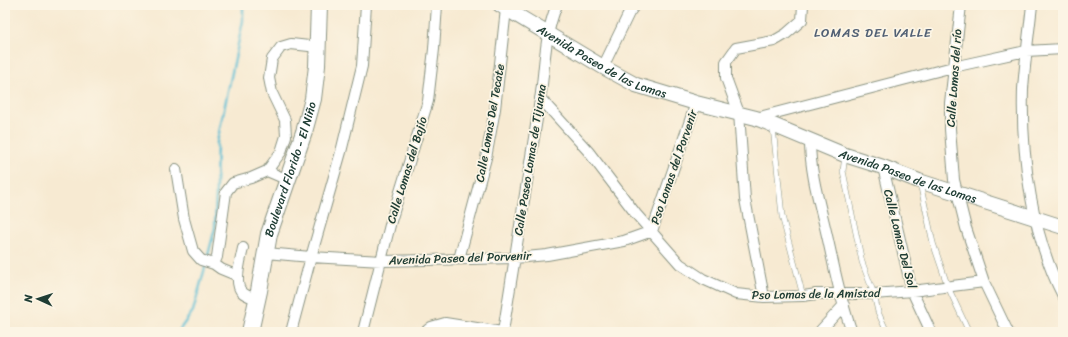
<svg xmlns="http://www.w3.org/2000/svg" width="1068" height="337" viewBox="0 0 1068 337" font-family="Sriracha,sans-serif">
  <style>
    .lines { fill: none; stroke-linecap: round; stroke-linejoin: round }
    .stream { stroke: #57bdd4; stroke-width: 2.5 }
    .lane-casing { stroke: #8b9483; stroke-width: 6 }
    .street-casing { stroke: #8b9483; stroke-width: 12 }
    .secondary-casing { stroke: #8b9483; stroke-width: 16 }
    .primary-casing { stroke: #8b9483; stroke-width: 18 }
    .lane { stroke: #fff; stroke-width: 5 }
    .street { stroke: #fff; stroke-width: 10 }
    .secondary { stroke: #fff; stroke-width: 14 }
    .primary { stroke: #fff; stroke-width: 16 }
    .labels { text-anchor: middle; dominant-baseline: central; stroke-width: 3.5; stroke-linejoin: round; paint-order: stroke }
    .street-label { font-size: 12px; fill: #1f3d34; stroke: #fcf5e5 }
    .neighbourhood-label { font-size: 13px; letter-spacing: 1px; fill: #516074; stroke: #fcf5e5 }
  </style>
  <rect width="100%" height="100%" fill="#fcf5e5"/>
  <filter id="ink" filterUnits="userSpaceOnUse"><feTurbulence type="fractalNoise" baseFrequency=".025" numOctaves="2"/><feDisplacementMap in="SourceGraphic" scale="8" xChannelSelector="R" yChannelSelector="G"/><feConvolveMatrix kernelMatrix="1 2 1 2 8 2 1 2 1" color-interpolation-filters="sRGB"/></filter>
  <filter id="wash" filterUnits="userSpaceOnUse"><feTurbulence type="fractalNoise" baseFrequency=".012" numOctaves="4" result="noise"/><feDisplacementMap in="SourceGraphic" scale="16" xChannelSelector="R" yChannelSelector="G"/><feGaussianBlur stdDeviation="0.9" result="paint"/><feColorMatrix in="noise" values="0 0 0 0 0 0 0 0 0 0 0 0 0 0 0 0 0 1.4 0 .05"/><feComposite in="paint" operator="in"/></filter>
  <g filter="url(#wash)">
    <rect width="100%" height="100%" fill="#f7ead2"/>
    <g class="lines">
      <!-- stream -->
      <path class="stream" d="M207 259 215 228 217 142 243 21V5
        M178 332 193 311 206 264"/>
    </g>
  </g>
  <g filter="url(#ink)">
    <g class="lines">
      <defs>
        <path id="lane" d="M773 127 782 216 803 296
          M845 156 843 171 862 262 874 294 878 312 887 332
          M920 183 933 243 948 287 969 332"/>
        <path id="street" d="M961 5 950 103V129L954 180 966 228 984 282 1008 332
          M1032 5C1029 33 1025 61 1023 89 1021 157 1032 236 1063 296
          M603 67 629 13 635 5
          M540 98 588 151 636 214 680 264 703 279 736 294 764 297 803 296 817 294H874L912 291 984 282
          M756 118 953 67 1026 51 1063 49
          M810 141C810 175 821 208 828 240 835 271 841 303 852 332
          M883 167 912 291 931 332
          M176 169 184 219 193 251 201 260 214 264 217 257 226 192 233 183 251 178 267 171 281 152 286 136 285 120 272 93 269 78 272 59 281 47 291 44 318 47
          M267 171 288 180
          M652 231 696 103
          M243 248C241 259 233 284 242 292 246 296 252 297 257 299
          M266 253 311 257 382 261 515 258 547 255 624 241 652 231
          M459 259 486 158 495 109 506 9
          M214 264 221 269 238 276
          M764 297 745 199 739 113 726 78V62L736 48 774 41 786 34 802 20 803 5
          M821 330 844 305
          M291 332 311 257 341 152 362 66 366 5
          M363 332 391 221 428 101 434 49 437 5
          M425 332 431 327 445 323 502 332
          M503 332C515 255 527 178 540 100 545 68 544 35 557 5"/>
        <g id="secondary">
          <path id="s1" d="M500 5 603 67 636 85 696 103 756 118 845 155 883 167 919 181 1063 227"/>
        </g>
        <g id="primary">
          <path id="s2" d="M250 332 259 291 269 234 304 132 313 99 317 66 319 5"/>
        </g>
      </defs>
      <!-- lane casing -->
      <use href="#lane" class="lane-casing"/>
      <!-- street casing -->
      <use href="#street" class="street-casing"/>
      <!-- secondary casing -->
      <use href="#secondary" class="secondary-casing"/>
      <!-- primary casing -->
      <use href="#primary" class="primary-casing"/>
      <!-- lane -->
      <use href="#lane" class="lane"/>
      <!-- street -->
      <use href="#street" class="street"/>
      <!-- secondary -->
      <use href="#secondary" class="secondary"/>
      <!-- primary -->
      <use href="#primary" class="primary"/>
    </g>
  </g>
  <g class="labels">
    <!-- street labels -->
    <g class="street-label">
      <text stroke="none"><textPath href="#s1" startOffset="117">Avenida Paseo de las Lomas</textPath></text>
      <text transform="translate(954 78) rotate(-86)">Calle Lomas del río</text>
      <text transform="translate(490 123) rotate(-80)">Calle Lomas Del Tecate</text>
      <text transform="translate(530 160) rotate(-81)">Calle Paseo Lomas de Tijuana</text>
      <text transform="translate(674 167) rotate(-71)">Pso Lomas del Porvenir</text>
      <text stroke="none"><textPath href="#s2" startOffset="168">Boulevard Florido - El Niño</textPath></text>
      <text transform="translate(407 170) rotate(-73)">Calle Lomas del Bajío</text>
      <text stroke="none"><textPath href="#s1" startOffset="445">Avenida Paseo de las Lomas</textPath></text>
      <text transform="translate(900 239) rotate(76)">Calle Lomas Del Sol</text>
      <text transform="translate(460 258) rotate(-2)">Avenida Paseo del Porvenir</text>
      <text transform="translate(816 294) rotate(-1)">Pso Lomas de la Amistad</text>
    </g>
    <!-- neighbourhood labels -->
    <g class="neighbourhood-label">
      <text x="873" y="32">LOMAS DEL VALLE</text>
    </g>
  </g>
  <!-- margin -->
  <rect width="1068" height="337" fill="none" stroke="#fcf5e5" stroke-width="20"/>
  <!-- north arrow -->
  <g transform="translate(38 299) rotate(273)" stroke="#fcf5e5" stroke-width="3" paint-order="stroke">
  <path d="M0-3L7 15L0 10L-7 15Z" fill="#1f3d34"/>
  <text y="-6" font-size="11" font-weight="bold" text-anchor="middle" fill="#1f3d34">N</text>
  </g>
</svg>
